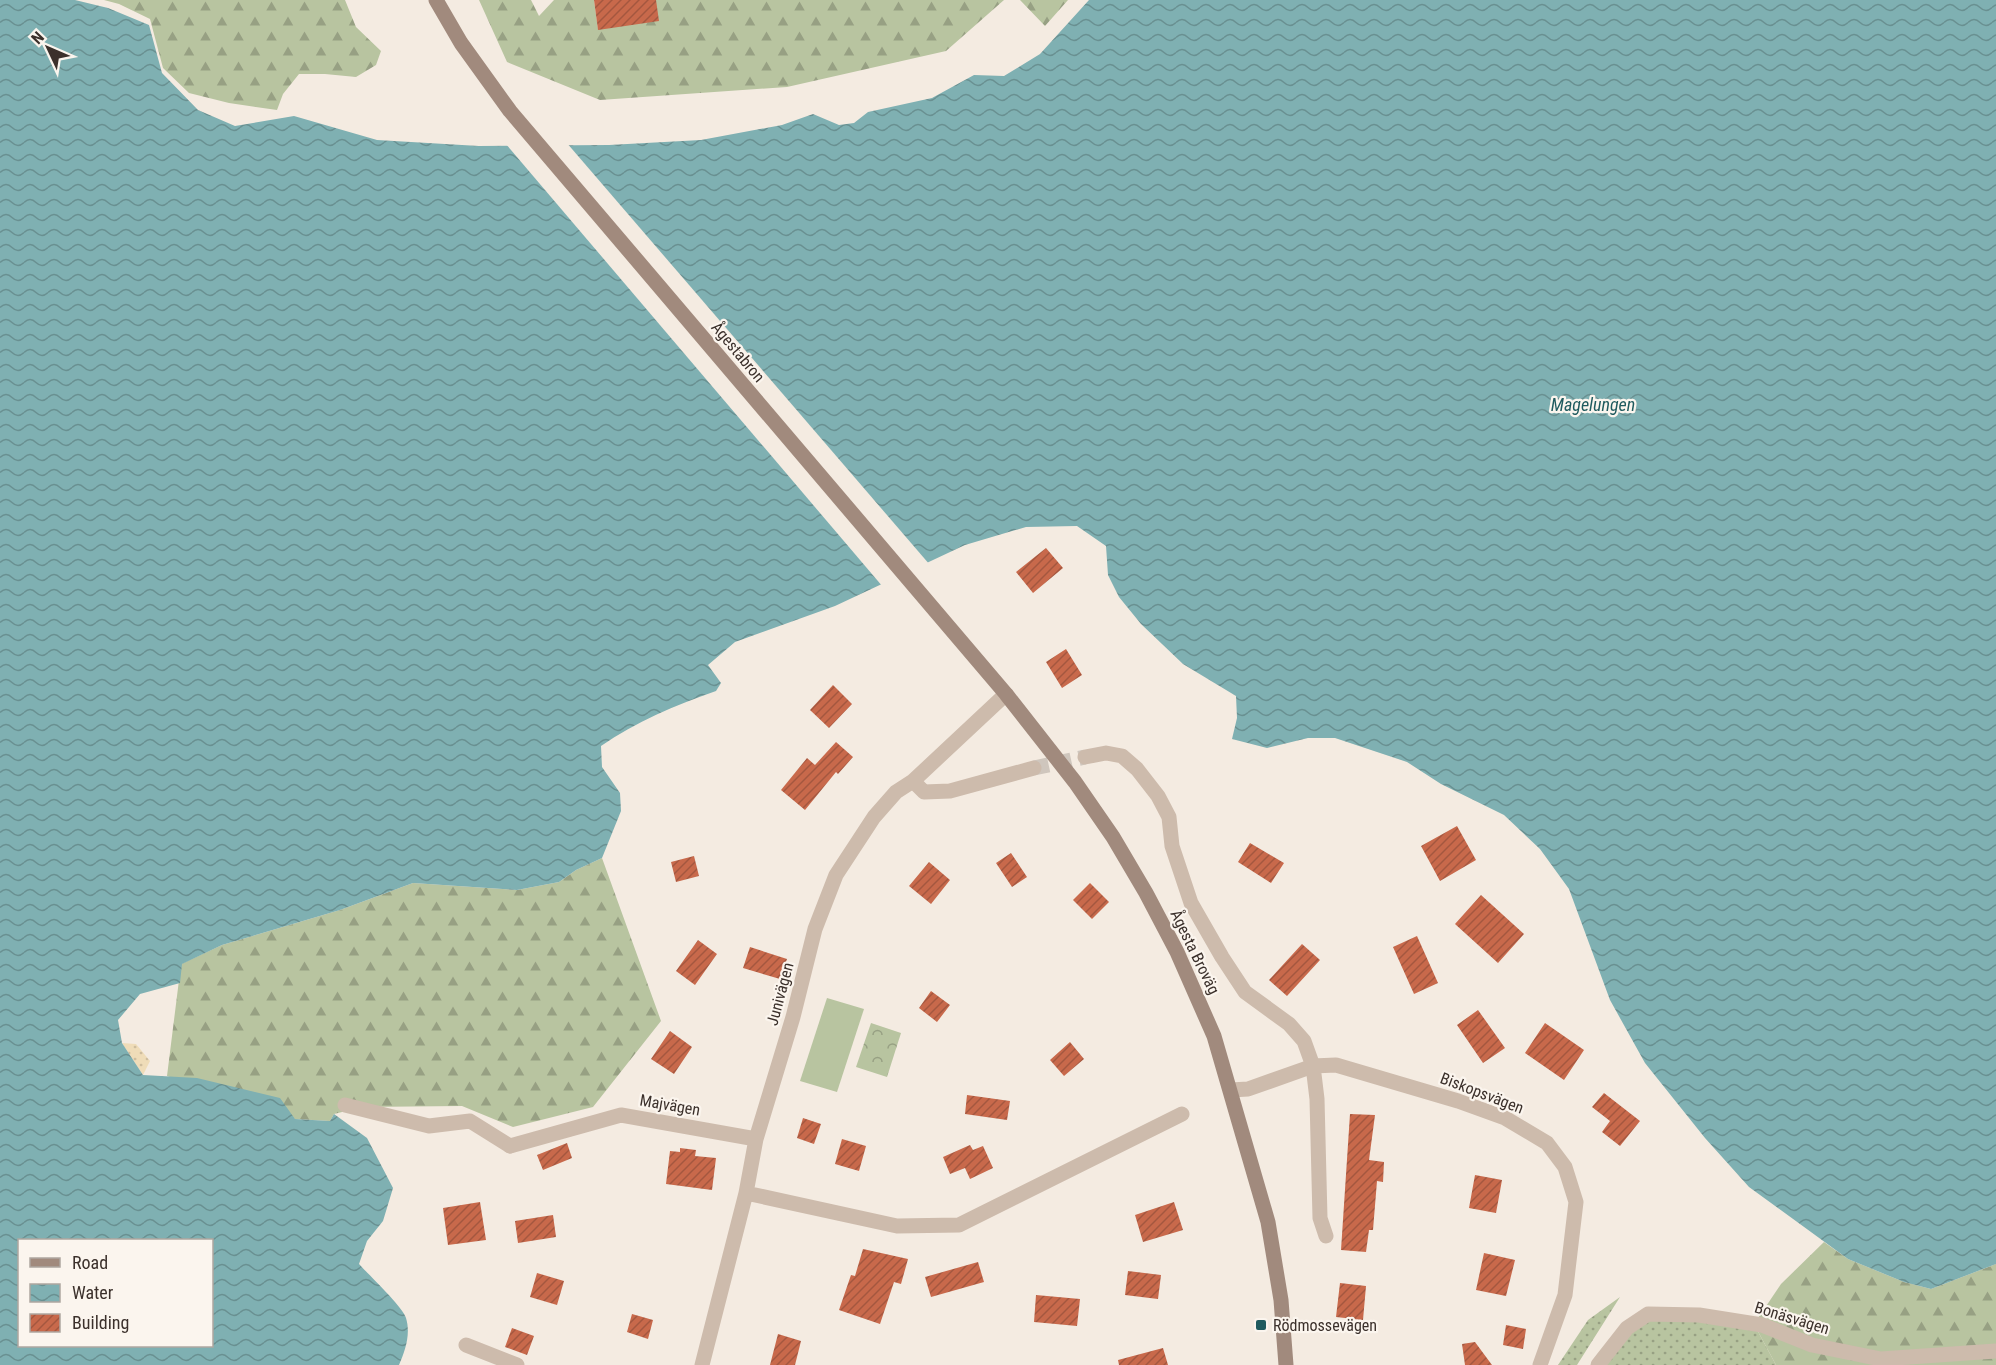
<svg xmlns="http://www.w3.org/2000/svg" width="1996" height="1365" viewBox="0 0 1996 1365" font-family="'Roboto Condensed',sans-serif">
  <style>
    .grass { fill: url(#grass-dots) }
    .forest { fill: url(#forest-firs) }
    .sand { fill: url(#sand-dots) }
    .park { fill: url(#park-crowns) }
    .garden { fill: #b8c4a0 }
    .water { fill: url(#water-waves); fill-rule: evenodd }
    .pier { fill: #f4ebe1 }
    .building { fill: url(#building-hatch) }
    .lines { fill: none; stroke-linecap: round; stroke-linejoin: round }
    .minor-tunnel { stroke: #cfc6bd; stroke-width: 15; stroke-dasharray: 15 8; stroke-linecap: butt }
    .pedestrian { stroke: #cdbbac; stroke-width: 15 }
    .minor { stroke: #cdbbac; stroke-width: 15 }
    .secondary { stroke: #a18a7d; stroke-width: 15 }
    .poi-dot { fill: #1f5a5e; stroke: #fbf5ee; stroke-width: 2 }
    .labels { text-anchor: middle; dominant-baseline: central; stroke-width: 4.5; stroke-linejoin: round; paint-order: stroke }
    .street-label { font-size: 16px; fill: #3b302b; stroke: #fbf5ee }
    .poi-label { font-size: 16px; fill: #3b302b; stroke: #fbf5ee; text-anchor: start }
    .water-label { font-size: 18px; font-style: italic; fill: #1f5a5e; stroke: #fbf5ee }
  </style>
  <defs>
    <pattern id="grass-dots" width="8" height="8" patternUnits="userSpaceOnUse" patternTransform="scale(1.5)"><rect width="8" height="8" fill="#b8c4a0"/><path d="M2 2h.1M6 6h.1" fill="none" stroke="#97a083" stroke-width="1.8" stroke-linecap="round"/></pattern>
    <pattern id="forest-firs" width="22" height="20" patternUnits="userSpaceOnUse" patternTransform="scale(1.5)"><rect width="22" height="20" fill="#b8c4a0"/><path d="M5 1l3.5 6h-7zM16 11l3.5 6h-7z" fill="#97a083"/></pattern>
    <pattern id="sand-dots" width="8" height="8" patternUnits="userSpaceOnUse" patternTransform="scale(1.5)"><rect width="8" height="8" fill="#efdcb8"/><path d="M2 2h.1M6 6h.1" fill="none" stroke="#cebd9e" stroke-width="1.8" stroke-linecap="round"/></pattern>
    <pattern id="park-crowns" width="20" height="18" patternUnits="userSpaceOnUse" patternTransform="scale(1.5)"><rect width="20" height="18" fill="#b8c4a0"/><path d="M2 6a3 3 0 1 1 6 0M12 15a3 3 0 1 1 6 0" fill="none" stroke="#97a083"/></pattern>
    <pattern id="water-waves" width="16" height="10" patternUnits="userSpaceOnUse" patternTransform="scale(1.5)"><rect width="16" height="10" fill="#7fb0b2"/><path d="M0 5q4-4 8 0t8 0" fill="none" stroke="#699091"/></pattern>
    <pattern id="building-hatch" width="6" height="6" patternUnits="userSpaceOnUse" patternTransform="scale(1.5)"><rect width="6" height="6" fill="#c8694b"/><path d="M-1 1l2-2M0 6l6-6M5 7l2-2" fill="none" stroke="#a4573f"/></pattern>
  </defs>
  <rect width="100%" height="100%" fill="#f4ebe1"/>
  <!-- grass -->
  <path class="grass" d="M1620 1297 1577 1365H1558L1588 1320Z
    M1648 1314 1754 1324 1776 1365H1598Z"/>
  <!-- forest -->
  <path class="forest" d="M104 0H345L356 27 381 51 376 65 356 77 325 74H299L283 94 277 110 229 103 189 93 163 68 150 19 119 4Z
    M479 0H531L539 16 554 0H594L598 29 656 0H1004L946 51 787 87 600 100 507 62Z
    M1020 0H1068L1045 26Z
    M602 858 661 1021 593 1107 513 1127 462 1106 362 1107 334 1114 330 1121 295 1119 167 1076 181 964 222 945 340 910 413 883 517 890 559 882 576 870Z
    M1824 1242 1848 1259 1904 1282 1931 1289 1996 1264V1365H1776L1754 1324 1781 1284Z"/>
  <!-- sand -->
  <path class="sand" d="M122 1043 136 1044 150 1061 143 1075Z"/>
  <!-- park -->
  <path class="park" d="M871 1023 901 1033 887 1077 856 1067Z"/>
  <!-- garden -->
  <path class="garden" d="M827 998 864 1009 837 1092 800 1081Z"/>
  <!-- water -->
  <path class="water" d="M0 0H75L108 8 149 25 162 73 198 110 235 126 294 116 377 140 479 146 609 145 701 140 782 125 813 114 839 125 854 123 868 112 932 98 974 75 1004 76 1040 54 1089 0H1996V1264L1931 1289 1904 1282 1848 1259 1749 1187 1705 1138 1645 1063 1610 1000 1569 889 1540 849 1504 815 1441 784 1407 762 1335 738H1308L1267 748 1232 739 1237 718 1236 696 1183 664 1141 624 1119 597 1108 575 1106 546 1077 526 1026 527 965 545 835 606 735 642 708 665 721 683 716 691C675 705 636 722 601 746L602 767 620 793 621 811 602 858 576 870 559 882 517 890 413 883 340 910 222 945 182 964 180 983 140 994 118 1020 122 1043 143 1075 197 1078 280 1098 295 1119 330 1121 334 1114 367 1138 393 1188 383 1221 367 1241 359 1264C368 1274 403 1307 406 1318 411 1334 405 1351 399 1365H0ZM20 1240H212V1346H20Z"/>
  <!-- pier -->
  <path class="pier" d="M566 142 930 565 883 587 505 143Z"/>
  <!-- building -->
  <path class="building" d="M594 0H656L659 21 598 30Z
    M1046 548 1063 568 1033 593 1016 572Z
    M1066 649 1082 675 1062 688 1046 662Z
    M833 685 852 704 829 728 810 710Z
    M836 742 853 757 838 774 836 772 805 810 781 790 807 758 815 765Z
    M1457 826 1476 860 1440 881 1421 846Z
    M1250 843 1284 863 1271 883 1238 862Z
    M1011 853 1027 877 1012 887 996 863Z
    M694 856 699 876 676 882 671 862Z
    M929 862 950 880 931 904 909 886Z
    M1090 883 1109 902 1092 919 1073 900Z
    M1481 895 1524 934 1498 963 1455 924Z
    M1417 936 1438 983 1414 994 1393 947Z
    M698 940 717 954 695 985 676 971Z
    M1302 944 1320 960 1287 996 1269 980Z
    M750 947 787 959 780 979 743 968Z
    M931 991 950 1005 937 1022 919 1008Z
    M1478 1010 1505 1048 1483 1063 1457 1025Z
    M1545 1023 1584 1050 1564 1080 1525 1053Z
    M670 1031 692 1047 674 1074 651 1059Z
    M1070 1042 1084 1059 1064 1076 1050 1060Z
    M1604 1093 1640 1121 1620 1146 1602 1132 1610 1121 1592 1107Z
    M967 1095 1010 1101 1007 1120 965 1114Z
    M1350 1114 1375 1115 1369 1160 1384 1162 1383 1182 1377 1181 1373 1230H1369L1366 1252 1341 1250Z
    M803 1118 821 1124 814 1144 797 1138Z
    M842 1139 866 1146 859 1171 835 1164Z
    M567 1143 572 1158 543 1170 537 1155Z
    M970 1145 973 1150 983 1146 993 1168 970 1179 965 1168 950 1174 943 1157Z
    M680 1148 696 1150 695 1156 716 1158 712 1190 666 1184 670 1151 680 1152Z
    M1475 1175 1502 1180 1496 1213 1469 1208Z
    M480 1202 486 1240 448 1245 443 1208Z
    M1174 1202 1183 1230 1143 1242 1135 1215Z
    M553 1215 556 1237 518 1243 515 1221Z
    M863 1249 908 1259 901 1284 894 1282 880 1324 839 1310 851 1275 855 1276Z
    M1484 1253 1515 1260 1506 1296 1476 1290Z
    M978 1262 984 1282 931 1297 925 1277Z
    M1128 1271 1161 1275 1158 1299 1125 1295Z
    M537 1273 564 1281 557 1305 530 1297Z
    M1340 1283 1366 1286 1363 1320 1336 1317Z
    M1036 1295 1080 1299 1077 1326 1034 1322Z
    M632 1314 653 1320 648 1339 627 1332Z
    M1506 1325 1526 1329 1523 1349 1503 1345Z
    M512 1328 534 1336 527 1355 505 1347Z
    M778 1334 801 1341 795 1365H770Z
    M1475 1342 1492 1365H1465L1462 1344Z
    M1163 1348 1168 1365H1119L1118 1360Z"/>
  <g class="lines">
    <!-- minor-tunnel -->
    <path class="minor-tunnel" d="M1034 768 1085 757"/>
    <!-- pedestrian -->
    <path class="pedestrian" d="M345 1105 429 1126 470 1121 510 1146"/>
    <!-- minor -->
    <path class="minor" d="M1085 757 1106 753 1122 756 1137 769 1158 796 1169 817 1172 846 1191 903 1222 957 1245 992 1289 1024 1304 1041 1313 1066 1317 1099 1320 1218 1326 1236
      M913 781 924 792 950 791 1034 768
      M1231 1090 1248 1089 1313 1066 1336 1065 1458 1101 1505 1118 1547 1143 1565 1167 1576 1202 1565 1295 1540 1365
      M510 1146 621 1115 756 1139
      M746 1193 897 1226 959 1225 1182 1114
      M466 1345 517 1365
      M702 1365 746 1193 756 1139 793 1017 815 929 836 875 874 817 896 792 913 781 1006 694
      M1598 1365 1627 1328 1648 1314 1699 1315 1762 1325 1812 1345 1881 1359 1996 1351"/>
    <!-- secondary -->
    <path class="secondary" d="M436 0 461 43 510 111 1006 694 1075 782 1113 837 1146 893 1177 952 1214 1036 1268 1222 1281 1300 1286 1365"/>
  </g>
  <!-- markers -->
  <rect class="poi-dot" x="1255" y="1319" width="12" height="12" rx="3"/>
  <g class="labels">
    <!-- street labels -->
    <g class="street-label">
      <text transform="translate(738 352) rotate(50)">Ågestabron</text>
      <text transform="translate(1195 952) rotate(64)">Ågesta Broväg</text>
      <text transform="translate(780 994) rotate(-75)">Junivägen</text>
      <text transform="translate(1482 1093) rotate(21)">Biskopsvägen</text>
      <text transform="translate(670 1105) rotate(10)">Majvägen</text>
      <text transform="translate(1792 1318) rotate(17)">Bonäsvägen</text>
    </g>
    <!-- poi labels -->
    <g class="poi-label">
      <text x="1273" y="1325">Rödmossevägen</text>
    </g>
    <!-- water labels -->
    <g class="water-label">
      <text x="1593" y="404">Magelungen</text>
    </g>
  </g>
  <!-- legend -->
  <rect x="18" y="1239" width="195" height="108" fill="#fbf5ee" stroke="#aea6a0" stroke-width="1.5"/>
  <rect x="30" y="1258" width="30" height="9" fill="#a18a7d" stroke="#aea6a0" stroke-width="1.5"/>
  <text x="72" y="1269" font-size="18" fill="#3b302b">Road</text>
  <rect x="30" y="1284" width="30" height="18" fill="url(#water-waves)" stroke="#aea6a0" stroke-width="1.5"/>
  <text x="72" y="1299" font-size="18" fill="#3b302b">Water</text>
  <rect x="30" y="1314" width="30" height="18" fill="url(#building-hatch)" stroke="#aea6a0" stroke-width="1.5"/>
  <text x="72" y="1329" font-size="18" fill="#3b302b">Building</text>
  <!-- north arrow -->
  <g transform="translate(48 48) rotate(314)" stroke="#fbf5ee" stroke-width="4.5" paint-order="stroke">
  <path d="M0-4.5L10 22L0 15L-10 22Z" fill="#3b302b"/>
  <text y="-9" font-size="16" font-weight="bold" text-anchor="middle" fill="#3b302b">N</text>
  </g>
</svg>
